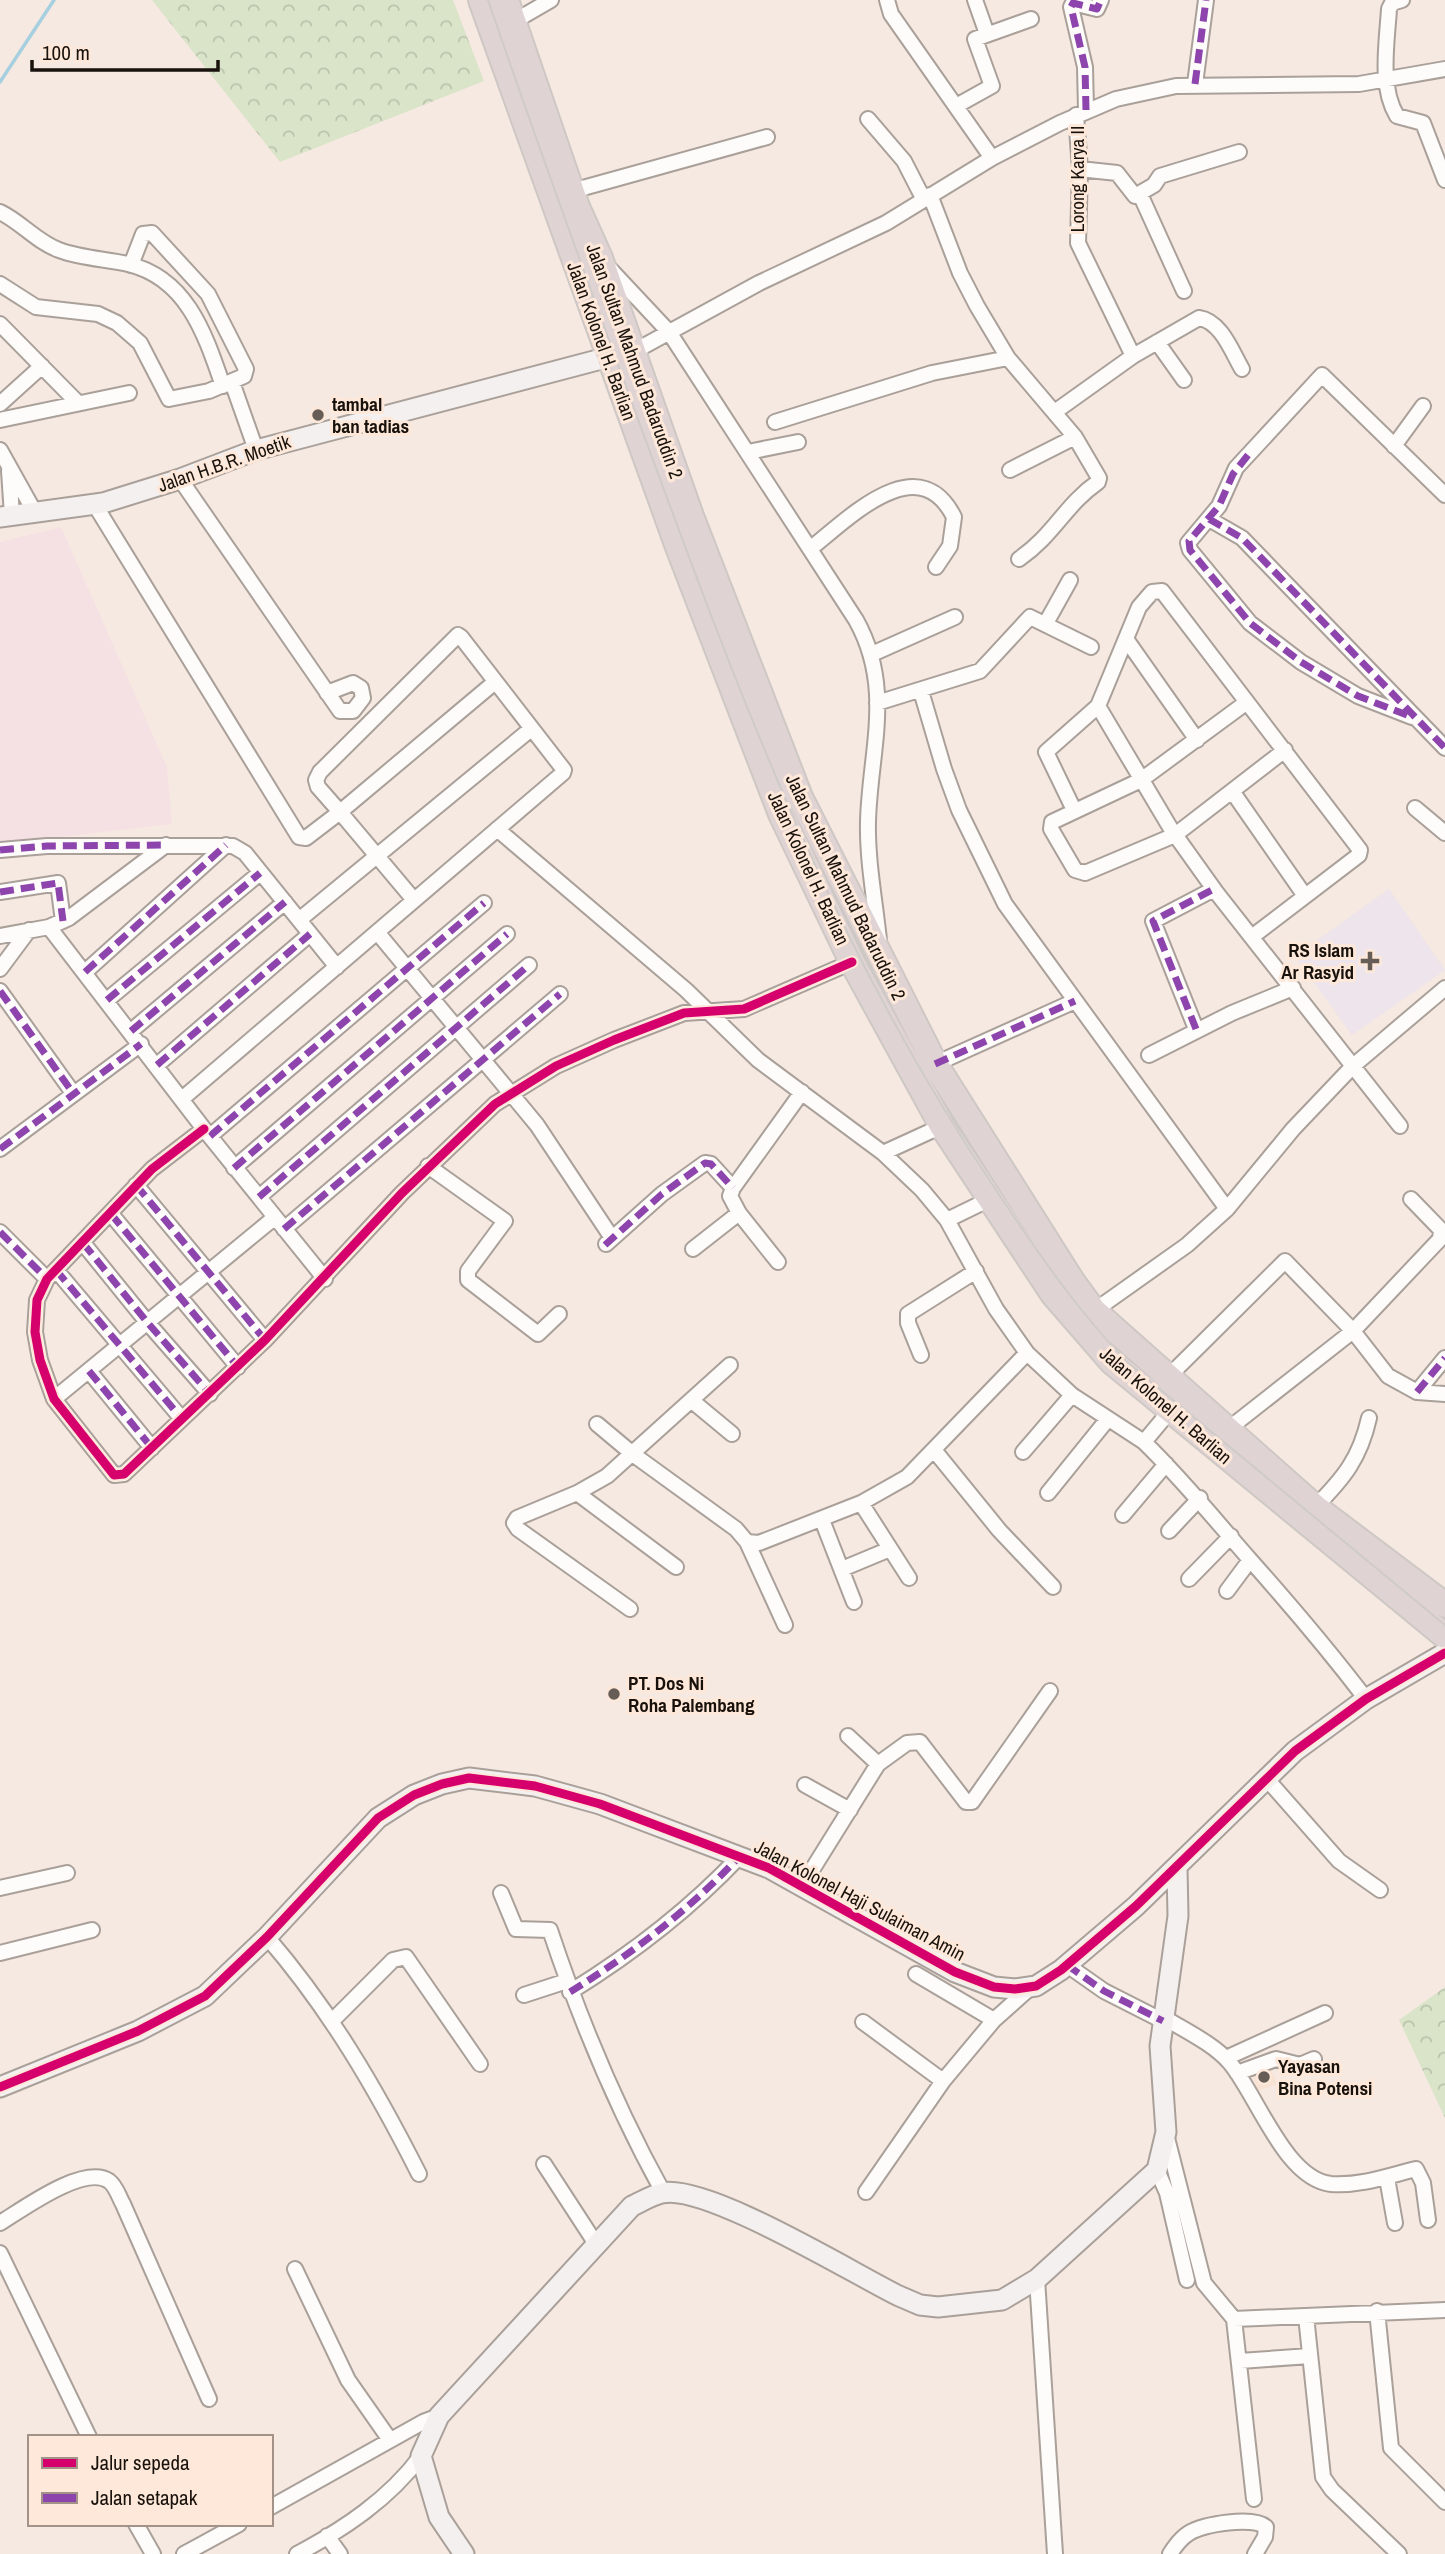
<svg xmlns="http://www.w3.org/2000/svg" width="1445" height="2554" viewBox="0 0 1445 2554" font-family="'Archivo Narrow',sans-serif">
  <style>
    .built { fill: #f8e2d4 }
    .industrial { fill: #f5e1e3 }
    .medical { fill: #ede4ec }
    .forest { fill: url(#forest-crowns) }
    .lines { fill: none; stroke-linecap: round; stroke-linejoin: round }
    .stream { stroke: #a6cfdf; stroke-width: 3.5 }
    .street-casing { stroke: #aaa09a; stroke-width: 18 }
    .secondary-casing { stroke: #aaa09a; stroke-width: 23 }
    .highway-casing { stroke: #cec8c4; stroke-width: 28 }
    .street { stroke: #fefcfa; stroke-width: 14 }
    .secondary { stroke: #f4f0ef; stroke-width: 19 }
    .highway { stroke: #e0d3d4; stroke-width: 24 }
    .tram { stroke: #cfcbc8; stroke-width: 2 }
    .quiet { stroke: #8e44ad; stroke-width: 7; stroke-dasharray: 14 7; stroke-linecap: butt }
    .cycleway-casing { stroke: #fee8d9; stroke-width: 13 }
    .cycleway { stroke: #d6006c; stroke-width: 9 }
    .poi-dot { fill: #665d57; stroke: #fee8d9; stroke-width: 2.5 }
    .labels { text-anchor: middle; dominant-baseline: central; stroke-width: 6; stroke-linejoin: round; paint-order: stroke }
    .street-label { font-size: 19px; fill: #19120c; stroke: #fee8d9 }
    .poi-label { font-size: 19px; font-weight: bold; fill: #19120c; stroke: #fee8d9; text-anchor: start }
  </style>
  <defs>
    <pattern id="forest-crowns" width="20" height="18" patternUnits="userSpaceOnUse" patternTransform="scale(1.75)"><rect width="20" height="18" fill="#dae4c9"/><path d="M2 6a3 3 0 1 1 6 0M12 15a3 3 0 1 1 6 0" fill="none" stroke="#bac3ab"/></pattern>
  </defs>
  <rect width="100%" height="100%" fill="#f6e9e1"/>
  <!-- built -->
  <path class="built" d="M1269 2063 1277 2084 1258 2091 1251 2070Z"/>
  <!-- industrial -->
  <path class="industrial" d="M61 527 167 767 172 824 0 844V542Z"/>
  <!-- medical -->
  <path class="medical" d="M1389 889 1445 970 1352 1035 1295 956Z"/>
  <!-- forest -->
  <path class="forest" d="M152 0H453L484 81 280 162Z
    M1445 1987V2118L1399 2020Z"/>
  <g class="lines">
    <!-- stream -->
    <path class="stream" d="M0 82 54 0"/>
    <defs>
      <path id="street" d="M887 0 891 14 992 158
        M975 0 987 34
        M1402 0 1392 3 1389 9C1387 42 1379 87 1397 116L1423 123 1445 180
        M513 22 551 0
        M1195 84 1206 0
        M956 106 992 86 975 39 1031 19
        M1086 110 1085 67 1071 7 1073 3 1097 9 1101 0
        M1076 115 1080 169 1078 243 1133 356
        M868 119 904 161 924 200
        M1080 169 1117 173 1135 196 1154 185 1160 176 1239 152
        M572 191 767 137
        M1140 194 1184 291
        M930 195 960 273 977 306 1008 358 1075 437 1099 478 1098 482C1065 505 1054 535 1019 559
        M0 212C21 222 37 242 59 250 80 258 105 259 128 264 187 278 205 334 223 386
        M609 268 669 332 856 620C894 688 870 750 868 821 867 860 875 901 879 940
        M0 284 36 307 98 314 117 323 140 343 169 399 209 391 244 376 246 369 208 294 152 233 143 234 131 265
        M0 324 78 403
        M1157 342 1184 380
        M633 352 759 283 886 223 992 158 1060 123 1116 99 1176 86 1359 84 1445 69
        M232 382 256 450
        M0 404 42 366
        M1056 411 1133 356 1199 318C1221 321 1232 352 1242 369
        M0 420 129 393
        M775 422 932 373 1008 358
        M1394 446 1423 406
        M0 450 34 511
        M748 452 798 442
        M1010 470 1075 437
        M9 471 12 515
        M180 479 340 711H353L363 698 361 688 353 683 327 693
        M95 505 299 837 306 838 340 812 414 900
        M1209 519 1242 538 1445 748
        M810 549C847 520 918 446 954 517L950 546 936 567
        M1046 623 1070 580
        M1126 639 1197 740
        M872 654 955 617
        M921 691 944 769 959 810 1005 904 1227 1209
        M1247 702 1141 780 1052 822 1051 829 1075 870 1085 873 1175 835 1285 750
        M877 703 980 671 1030 617 1091 647
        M1098 706 1171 829 1216 892 1400 1126
        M1412 717 1358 696 1301 662 1250 623 1190 550 1188 543 1219 506 1236 468 1322 375 1445 495
        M1232 791 1305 896
        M1415 808 1445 833
        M1074 810 1046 752 1098 706 1139 607 1152 592 1162 591 1360 850 1359 855 1253 936
        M497 829 686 990 758 1060 883 1153 942 1126
        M0 850 47 846H233L245 853 337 967
        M0 892 58 883 63 921
        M299 920 531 729
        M49 927 204 1129 325 1279
        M377 932 537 1125 612 1238
        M0 936 49 927 69 918 166 845
        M0 969 29 930
        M85 972 226 845
        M0 991 73 1093
        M107 1000 260 873
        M1196 1029 1153 921 1214 889
        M131 1031 285 902
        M1149 1055 1232 1013 1293 988
        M935 1064 1075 1001
        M157 1065 310 934
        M183 1098 563 773 564 770 461 637 458 635 320 772 316 780 318 787 340 812 495 682
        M204 1129 152 1169 47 1279 37 1300 35 1332 40 1360 54 1399 114 1475 124 1474 265 1340 402 1193 495 1104 556 1066 614 1040 684 1013 744 1009 852 962
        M210 1136 484 903
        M0 1149 141 1044
        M883 1153 922 1190 947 1220
        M428 1166 505 1221 468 1271V1280L538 1334 559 1314
        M234 1168 507 934
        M136 1185 265 1340
        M259 1197 529 965
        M992 1198 947 1220 996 1309 1027 1353
        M111 1214 238 1367
        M284 1229 560 994
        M0 1232 47 1279
        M83 1243 147 1322 210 1394
        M606 1244 662 1194 705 1163 711 1164 733 1188
        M693 1249 739 1213
        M778 1262 739 1213 730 1196 733 1188 802 1092
        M56 1270 182 1419
        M1094 1311 1187 1245 1227 1209 1293 1129 1353 1066 1445 988
        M921 1355 908 1323V1314L976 1271
        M89 1371 152 1448
        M1167 1378 1285 1261 1353 1331 1388 1376 1417 1392 1445 1394
        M1417 1392 1445 1358
        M54 1399 274 1218
        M691 1400 732 1434
        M597 1424 634 1455 736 1529 747 1542 759 1543 861 1503 907 1477 1027 1353 1072 1395 1144 1442 1169 1412
        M1227 1430 1353 1331 1440 1239 1441 1230 1411 1199
        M1144 1442C1184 1481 1216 1521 1252 1562 1292 1607 1330 1652 1366 1699
        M934 1450 999 1530 1053 1587
        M1023 1452 1072 1395
        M577 1493 676 1567
        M1048 1493 1107 1420
        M861 1503 909 1578
        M1315 1507C1344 1478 1360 1458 1369 1418
        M1123 1515 1166 1464
        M822 1520 854 1602
        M1169 1531 1200 1498
        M747 1542 785 1625
        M842 1569 890 1549
        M1189 1579 1231 1536
        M1227 1591 1250 1560
        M630 1609 518 1529 514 1523 517 1518 577 1493 607 1476 730 1365
        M848 1736 878 1764
        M1265 1777 1339 1861 1380 1890
        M805 1785 850 1810
        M802 1886 878 1764 907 1743 920 1742 966 1802H972L1050 1691
        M0 1888 67 1873
        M501 1893 516 1929 550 1930C580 2020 617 2109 663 2192
        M267 1937C330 2010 376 2089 419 2174
        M0 1953 92 1930
        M1067 1965 1104 1991 1163 2021
        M916 1974 994 2020
        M570 1992C633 1953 689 1910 740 1856
        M524 1995 567 1981
        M1163 2017C1184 2030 1214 2044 1230 2063 1257 2095 1285 2179 1331 2184 1361 2186 1388 2176 1416 2169L1423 2183 1428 2220
        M333 2020 393 1960 406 1957 480 2064
        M863 2022 943 2081
        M1226 2058 1325 2013
        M1237 2073 1276 2059 1300 2065 1314 2059
        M1167 2138 1204 2283 1234 2319 1445 2310
        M544 2164 596 2244
        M1157 2170 1167 2193 1187 2280
        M1387 2178 1395 2223
        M866 2192 943 2081 994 2020 1031 1987
        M0 2223C23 2209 84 2164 109 2181 116 2186 119 2197 123 2204L209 2399
        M0 2253 89 2437
        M295 2269 348 2380 390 2440
        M1037 2279 1055 2554
        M1377 2311 1391 2448 1445 2502
        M1306 2316 1323 2477 1332 2490 1399 2554
        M1234 2319 1254 2499
        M1240 2361 1310 2356
        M271 2507 423 2422 439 2416
        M136 2524 153 2554
        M327 2536 340 2554
        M184 2554 239 2524
        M297 2554C344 2529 389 2499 421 2456
        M1170 2554C1175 2546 1181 2538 1189 2533 1204 2524 1253 2516 1266 2527L1265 2537 1255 2554"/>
      <path id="secondary" d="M0 517 103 503 180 479 256 450 609 357
        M0 2087 138 2031 205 1996 267 1937 378 1818 414 1795 442 1784 469 1778 535 1786 600 1804 769 1868 955 1972 994 1987 1015 1989 1036 1986 1061 1970 1136 1906 1295 1751 1366 1699 1445 1653
        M464 2554 439 2517 421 2456 439 2416 632 2206C641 2202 652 2195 662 2193 706 2183 854 2274 899 2296L920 2305 938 2307 1002 2300 1037 2279 1157 2170 1166 2132 1160 2046 1178 1916 1177 1868"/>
      <path id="highway" d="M481 0 678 547 781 814 852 962 942 1126 1053 1294 1112 1362 1445 1636
        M506 0 577 207 600 258 691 516 800 797 935 1064 1072 1281 1094 1311 1315 1507 1445 1605"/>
    </defs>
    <!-- street casing -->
    <use href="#street" class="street-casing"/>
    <!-- secondary casing -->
    <use href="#secondary" class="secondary-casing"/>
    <!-- highway casing -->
    <use href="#highway" class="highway-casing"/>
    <!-- street -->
    <use href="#street" class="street"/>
    <!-- secondary -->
    <use href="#secondary" class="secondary"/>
    <!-- highway -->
    <use href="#highway" class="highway"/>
    <!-- tram -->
    <path class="tram" d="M488 0C544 163 603 325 663 487 755 737 847 971 998 1193 1038 1253 1077 1310 1127 1362L1445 1625"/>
    <!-- quiet -->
    <path class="quiet" d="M1195 84 1206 0
      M1086 110 1085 67 1071 7 1073 3 1097 9 1101 0
      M1248 455 1233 474 1219 506 1189 541 1190 550 1250 623 1301 662 1358 696 1412 717
      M1209 519 1242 538 1445 748
      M0 850 47 846 166 845
      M0 892 58 883 63 921
      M85 972 226 845
      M0 991 73 1093
      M107 1000 260 873
      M1196 1029 1153 921 1214 889
      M131 1031 285 902
      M935 1064 1075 1001
      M157 1065 310 934
      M210 1136 484 903
      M0 1149 141 1044
      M234 1168 507 934
      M136 1185 265 1340
      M259 1197 529 965
      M111 1214 238 1367
      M284 1229 560 994
      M0 1232 47 1279 45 1282
      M83 1243 147 1322 210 1394
      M605 1245 662 1194 705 1163 711 1164 733 1188
      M56 1270 182 1419
      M89 1371 152 1448
      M1417 1392 1445 1358
      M1067 1965 1104 1991 1163 2021
      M570 1992C633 1953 689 1910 740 1856"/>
    <defs>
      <path id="cycleway" d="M204 1129 152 1169 47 1279 37 1300 35 1332 40 1360 54 1399 114 1475 124 1474 265 1340 402 1193 495 1104 556 1066 614 1040 684 1013 744 1009 852 962
        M0 2087 138 2031 205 1996 267 1937 378 1818 414 1795 442 1784 469 1778 535 1786 600 1804 769 1868 955 1972 994 1987 1015 1989 1036 1986 1061 1970 1136 1906 1295 1751 1366 1699 1445 1653"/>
    </defs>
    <!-- cycleway casing -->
    <use href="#cycleway" class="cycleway-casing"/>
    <!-- cycleway -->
    <use href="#cycleway" class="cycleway"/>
  </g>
  <!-- markers -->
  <g class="poi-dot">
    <circle cx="318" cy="415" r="7"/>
    <path d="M1366.5 950.5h7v7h7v7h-7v7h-7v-7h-7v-7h7z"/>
    <circle cx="614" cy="1694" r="7"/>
    <circle cx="1264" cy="2077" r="7"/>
  </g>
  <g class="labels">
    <!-- street labels -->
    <g class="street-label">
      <text transform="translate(1077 179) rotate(-90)">Lorong Karya II</text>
      <text transform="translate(602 341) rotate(70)">Jalan Kolonel H. Barlian</text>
      <text transform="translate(635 361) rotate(70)">Jalan Sultan Mahmud Badaruddin 2</text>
      <text transform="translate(224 463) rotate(-19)">Jalan H.B.R. Moetik</text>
      <text transform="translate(809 868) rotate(65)">Jalan Kolonel H. Barlian</text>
      <text transform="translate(846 887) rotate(64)">Jalan Sultan Mahmud Badaruddin 2</text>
      <text transform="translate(1166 1405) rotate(41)">Jalan Kolonel H. Barlian</text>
      <text transform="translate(860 1900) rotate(28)">Jalan Kolonel Haji Sulaiman Amin</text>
    </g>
    <!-- poi labels -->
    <g class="poi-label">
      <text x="332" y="404">tambal<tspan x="332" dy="22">ban tadias</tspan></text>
      <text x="1354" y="950" text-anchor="end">RS Islam<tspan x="1354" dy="22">Ar Rasyid</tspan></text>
      <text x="628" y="1683">PT. Dos Ni<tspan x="628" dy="22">Roha Palembang</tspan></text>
      <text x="1278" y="2066">Yayasan<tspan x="1278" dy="22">Bina Potensi</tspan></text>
    </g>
  </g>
  <!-- legend -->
  <rect x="28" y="2435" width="245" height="91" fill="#fee8d9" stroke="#a29287" stroke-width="2"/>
  <rect x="42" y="2458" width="35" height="10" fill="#d6006c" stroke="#a29287" stroke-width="2"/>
  <text x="91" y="2470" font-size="21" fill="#19120c">Jalur sepeda</text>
  <rect x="42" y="2493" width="35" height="10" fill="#8e44ad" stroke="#a29287" stroke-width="2"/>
  <text x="91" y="2505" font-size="21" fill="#19120c">Jalan setapak</text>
  <!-- scale -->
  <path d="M32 60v10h186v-10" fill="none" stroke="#19120c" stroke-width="3.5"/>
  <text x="42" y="60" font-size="21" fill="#19120c" stroke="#fee8d9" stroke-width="5" paint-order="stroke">100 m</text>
</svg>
